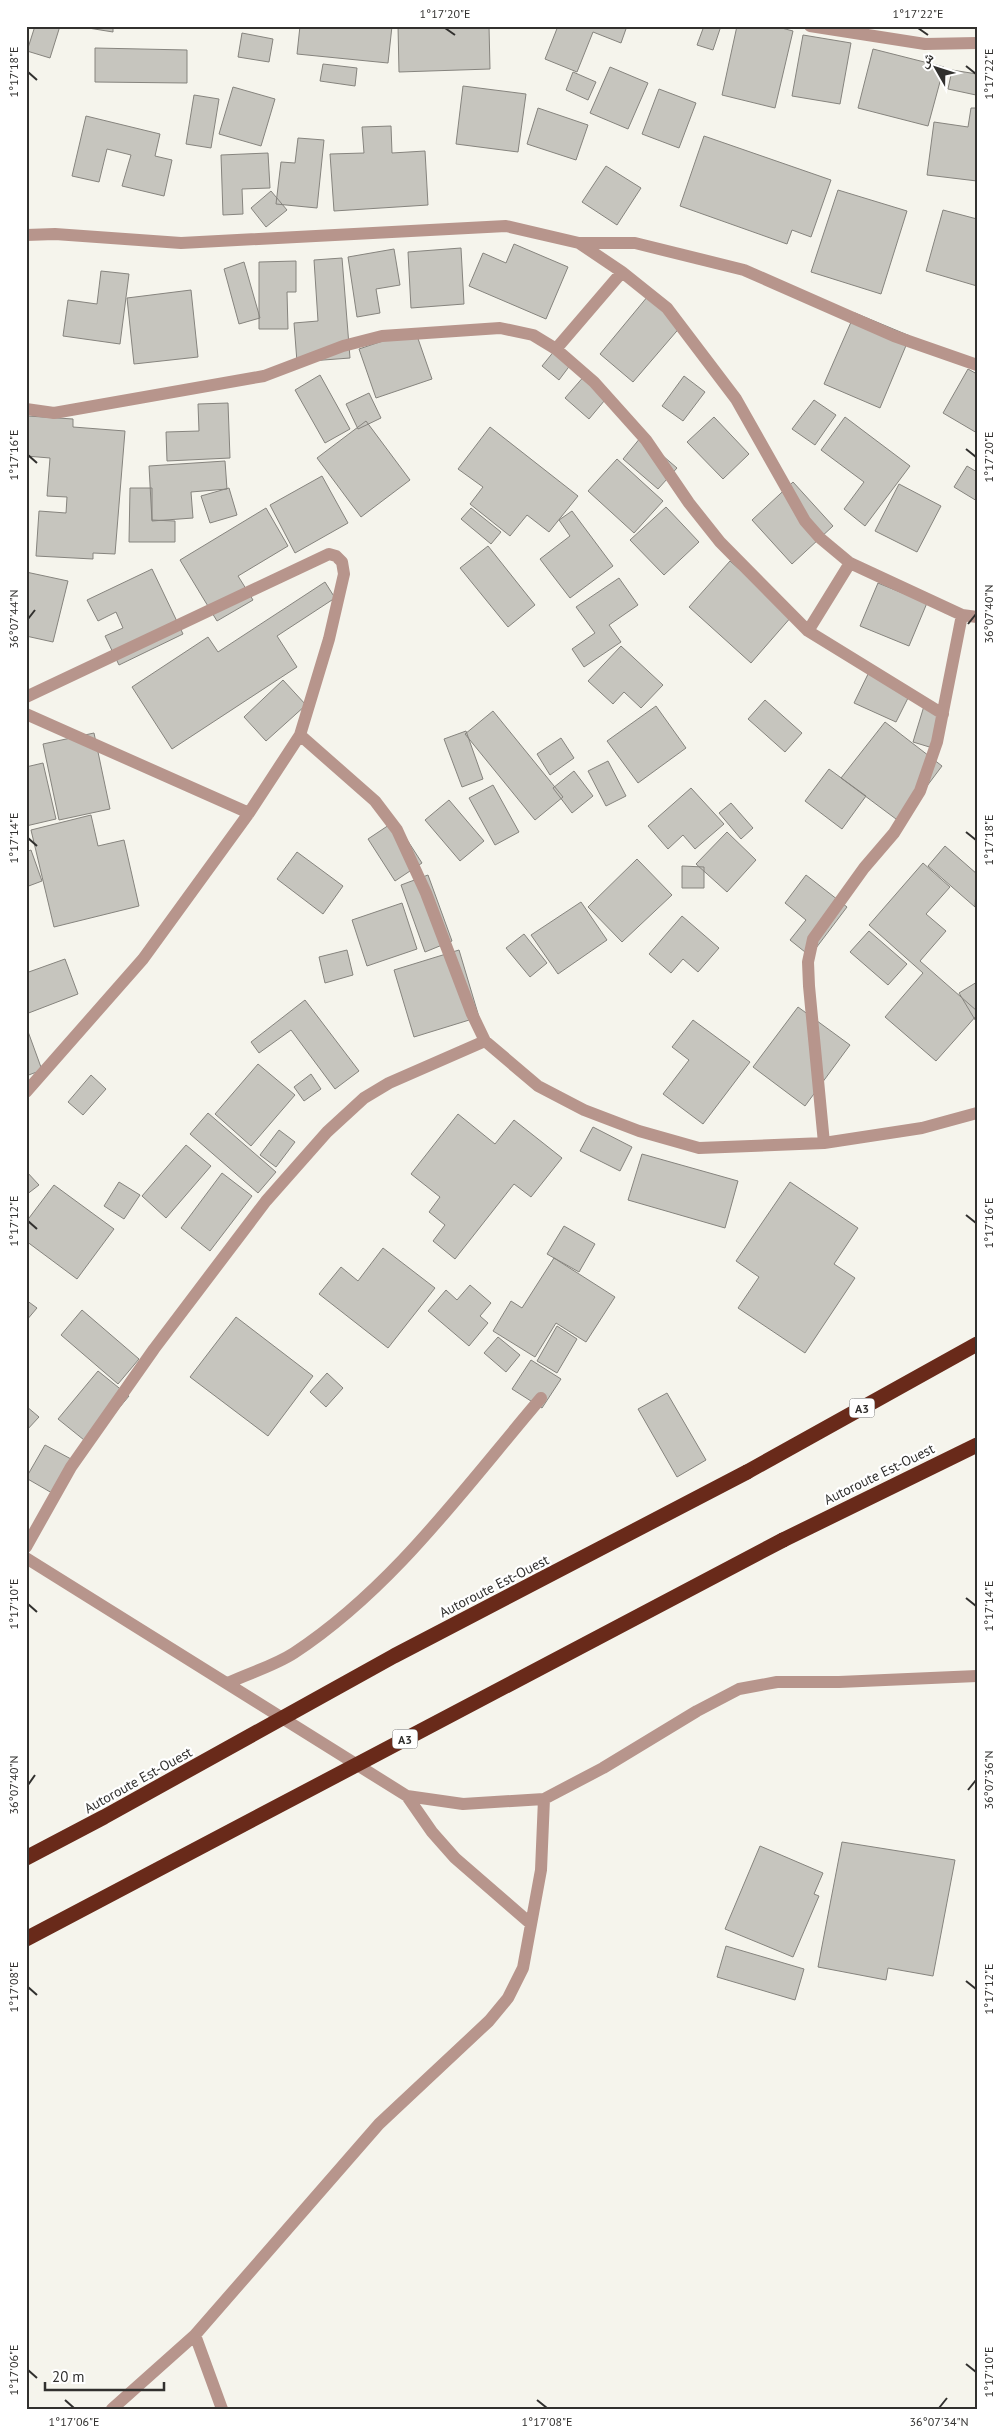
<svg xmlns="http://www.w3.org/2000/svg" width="1003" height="2435" viewBox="0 0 1003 2435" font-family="'PT Sans','Noto Naskh Arabic',sans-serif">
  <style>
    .building { fill: #c6c5be; stroke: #86847e }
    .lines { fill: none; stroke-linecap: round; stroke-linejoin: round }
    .minor { stroke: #b7958c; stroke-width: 12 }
    .highway { stroke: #692a1a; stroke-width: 15 }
    .highway-bridge { stroke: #692a1a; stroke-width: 15 }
    .ticks { fill: none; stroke: #31302e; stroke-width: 2 }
    .labels { text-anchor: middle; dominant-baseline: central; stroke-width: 4.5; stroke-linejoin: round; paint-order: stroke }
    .shield { fill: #fff; stroke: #6f6e6d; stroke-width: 1 }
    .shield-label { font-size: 12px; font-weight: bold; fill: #31302e }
    .street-label { font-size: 14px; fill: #31302e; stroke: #fff }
    .neatline { fill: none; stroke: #31302e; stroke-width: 2 }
    .ticks-label { font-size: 12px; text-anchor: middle; fill: #31302e }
  </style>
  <rect width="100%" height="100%" fill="#f5f4ec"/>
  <!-- building -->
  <path class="building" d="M35 26H60L50 58 27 51Z
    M76 26H113V32Z
    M300 26H392L388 63 297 54Z
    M398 26H489L490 69 399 72Z
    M558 26H627L621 43 593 32 577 72 545 59Z
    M704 26H721L713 50 697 45Z
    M737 26H774L793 31 775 108 722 95Z
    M242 33 273 39 269 62 238 57Z
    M803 35 851 43 840 104 792 96Z
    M95 48 187 50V83L95 82Z
    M873 49 944 67 928 126 858 108Z
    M323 64 357 68 355 86 320 81Z
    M610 67 648 83 628 129 590 113Z
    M952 70 977 74 976 95 948 89Z
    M573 72 596 82 588 100 566 90Z
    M463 86 526 94 518 152 456 144Z
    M233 87 275 99 261 146 219 134Z
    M659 89 696 103 679 148 642 134Z
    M194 95 219 99 211 148 186 144Z
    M538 108 588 125 576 160 527 144Z
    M971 108H977V181L927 175 934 122 968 127Z
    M86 116 160 134 155 156 172 160 164 196 122 186 131 155 107 149 99 182 72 176Z
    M391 126 392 153 425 151 428 205 334 211 330 154 364 153 362 127Z
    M704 136 831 180 811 237 792 230 787 244 680 206Z
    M298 138 324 140 317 208 276 204 281 162 295 163Z
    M268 153 270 188 242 189 243 214 223 215 221 155Z
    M606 166 641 188 617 225 582 202Z
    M838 190 907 211 881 294 811 272Z
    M271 191 287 210 266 227 251 208Z
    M943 210 977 219V286L926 271Z
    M514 244 568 267 546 319 469 286 483 253 506 263Z
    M461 248 464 304 411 308 408 252Z
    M394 249 400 285 376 289 380 313 357 317 348 257Z
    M342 258 350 358 297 362 294 323 318 321 314 260Z
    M296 261V292H287L288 329H259V262Z
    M244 262 260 318 239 324 224 269Z
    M101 271 129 274 120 344 63 336 68 300 97 304Z
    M191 290 198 357 134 364 127 298Z
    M648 296 682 325 633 382 600 354Z
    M855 313 910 336 880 408 824 384Z
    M415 330 432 379 376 398 359 349Z
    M555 350 571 364 559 380 542 366Z
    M968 369 977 374V433L943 413Z
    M586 374 610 394 589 419 565 398Z
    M320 375 350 429 325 443 295 390Z
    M684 376 705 392 683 421 662 406Z
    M369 393 381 418 358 429 346 404Z
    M814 400 836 415 815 445 792 429Z
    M228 403 230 458 167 461 166 432 199 431 198 404Z
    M28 416 73 419V427L125 431 115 554 93 553V559L36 556 39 511 66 513 67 497 47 496 50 458 26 456Z
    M714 417 749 454 723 479 687 442Z
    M845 417 910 466 865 526 844 509 864 482 821 450Z
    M366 421 410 480 361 517 317 458Z
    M490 427 578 496 549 532 527 515 510 536 470 504 483 487 458 469Z
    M641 437 677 468 658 489 623 459Z
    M617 459 663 501 634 533 588 491Z
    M225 461 227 489 191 492 193 518 152 521 149 466Z
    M967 466 977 472V501L954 487Z
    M322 476 348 523 295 553 270 505Z
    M793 482 833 526 792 564 752 520Z
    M899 484 941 506 917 552 875 531Z
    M130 488H152V520L175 521V542H129Z
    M229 488 237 515 210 523 201 496Z
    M666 507 699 542 664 575 630 540Z
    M266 508 288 546 238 576 253 600 217 621 180 560Z
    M471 508 501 532 491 544 461 519Z
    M572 511 613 566 570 598 540 559 570 536 559 520Z
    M488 546 535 605 508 627 460 568Z
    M730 561 792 616 751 663 689 607Z
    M152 569 183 634 119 665 105 636 123 628 116 612 98 621 87 600Z
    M26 572 68 581 53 642 26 636Z
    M619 578 638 605 609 625 621 642 584 667 572 649 595 633 576 607Z
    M325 582 335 598 277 636 297 667 172 749 132 687 208 637 218 652Z
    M878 583 927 603 909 646 860 626Z
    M621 646 663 685 641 708 624 692 613 704 588 681Z
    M870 670 912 690 896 722 854 703Z
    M283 680 306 705 266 741 244 717Z
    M765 700 802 733 785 752 748 719Z
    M656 706 686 748 638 783 607 741Z
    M924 706 948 713 936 749 913 742Z
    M493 711 563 797 535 820 465 734Z
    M885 722 942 766 900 822 841 778Z
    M466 731 483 779 462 787 444 739Z
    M94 733 110 809 59 820 43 744Z
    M561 738 574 758 550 775 537 754Z
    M608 761 626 796 606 806 588 771Z
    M43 763 56 819 26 826V767Z
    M829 769 866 796 842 829 805 801Z
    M574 771 593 796 572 813 553 788Z
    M493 785 519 832 495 845 469 798Z
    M691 788 724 824 695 849 683 835 668 849 648 826Z
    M449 800 484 841 460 861 425 820Z
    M731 803 753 828 741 839 719 813Z
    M91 815 98 846 124 840 139 906 54 927 31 830Z
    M395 821 422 863 395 881 368 839Z
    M727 832 756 860 727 892 696 864Z
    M945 846 977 874 975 907 928 866Z
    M31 850 42 881 26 887V852Z
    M297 852 343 886 323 914 277 879Z
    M637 859 672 895 622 942 588 907Z
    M923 863 950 887 926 914 946 931 920 961 977 1011V1015L936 1061 885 1017 923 973 869 925Z
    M682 866 704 867V888H682Z
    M428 875 452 941 425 952 401 885Z
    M806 875 847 907 810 956 790 940 806 920 785 903Z
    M581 902 607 940 558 974 531 935Z
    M402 903 417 949 367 966 352 920Z
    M682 916 719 948 698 972 683 959 671 973 649 954Z
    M869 931 907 964 888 985 850 952Z
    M524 934 547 963 530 977 506 948Z
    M347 950 353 975 325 983 319 957Z
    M459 950 479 1017 414 1037 394 970Z
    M65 959 78 994 26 1014V973Z
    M977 982V1023L959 993Z
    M305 1000 359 1071 335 1089 291 1030 259 1053 251 1042Z
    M798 1007 850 1045 805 1106 753 1067Z
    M693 1020 750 1062 703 1124 663 1094 689 1060 672 1047Z
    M26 1026 42 1070 26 1076Z
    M258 1064 295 1095 251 1146 215 1114Z
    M311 1074 321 1089 304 1101 294 1087Z
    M91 1075 106 1089 83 1115 68 1102Z
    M208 1113 276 1172 258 1193 190 1134Z
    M458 1114 495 1144 514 1120 562 1158 531 1197 514 1184 455 1259 433 1241 445 1225 429 1212 440 1197 411 1174Z
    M593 1127 632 1147 620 1171 580 1151Z
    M279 1130 295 1142 276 1167 260 1155Z
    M186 1145 211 1166 166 1218 142 1196Z
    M642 1154 738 1181 725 1228 628 1200Z
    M26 1171 39 1185 26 1195Z
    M222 1173 252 1196 210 1251 181 1228Z
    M119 1182 140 1195 124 1219 104 1206Z
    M790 1182 858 1228 834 1264 855 1278 805 1353 738 1308 759 1277 736 1261Z
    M54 1185 114 1229 77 1279 26 1241V1222Z
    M564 1226 595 1244 579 1272 547 1254Z
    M383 1248 435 1288 388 1348 319 1294 341 1267 358 1281Z
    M554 1258 615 1297 586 1342 556 1323 535 1357 493 1331 511 1301 522 1308Z
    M470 1285 491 1303 480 1316 488 1323 469 1346 428 1311 446 1290 457 1300Z
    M26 1300 37 1308 26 1321Z
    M82 1310 139 1359 118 1384 61 1335Z
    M236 1317 313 1376 268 1436 190 1377Z
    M557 1326 577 1339 557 1373 537 1361Z
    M498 1337 520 1355 506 1372 484 1353Z
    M531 1360 561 1379 542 1408 512 1389Z
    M98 1371 129 1396 89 1444 58 1419Z
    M327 1373 343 1388 326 1407 310 1392Z
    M667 1393 706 1460 677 1477 638 1409Z
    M26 1406 39 1417 26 1431Z
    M45 1445 71 1459 52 1493 26 1478Z
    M842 1842 955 1860 933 1976 888 1968 886 1980 818 1967Z
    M760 1846 823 1873 814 1894 819 1896 793 1957 725 1929Z
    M726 1946 804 1969 795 2000 717 1977Z"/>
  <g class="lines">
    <!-- minor -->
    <path class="minor" d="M810 26 925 44 977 43
      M26 235 55 234 181 243 506 226 579 243 622 272 667 308 736 399 805 521 820 538 850 563 962 615 977 617
      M579 243H635L744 270 894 336 977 365
      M556 349 622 272
      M26 409 54 413 264 376 343 346 382 336 500 328 533 335 556 349 594 382 646 440 689 503 720 542 808 631 943 714
      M808 631 850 563
      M26 697 329 554 336 556 342 562 344 574 329 639 300 735 249 813 143 959 26 1092
      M26 714 249 813
      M300 735 375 801 397 830 426 893 472 1014 485 1041 538 1086 584 1110 639 1131 699 1148 824 1143 922 1128 977 1113
      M824 1143 809 986 808 962 813 939 864 868 894 833 920 791 937 742 962 615
      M26 1547 71 1467 154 1349 266 1201 327 1132 364 1098 389 1083 485 1041
      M26 1558 407 1796 463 1804 544 1799
      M228 1683C249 1673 274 1666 294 1653 393 1588 465 1487 541 1398
      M407 1796 432 1832 455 1858 531 1924
      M195 2335 222 2409
      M112 2409 195 2335 379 2124 489 2021 508 1998 523 1968 541 1870 544 1799 603 1768 697 1711 739 1689 777 1682H839L977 1676"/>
    <!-- highway -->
    <path class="highway" d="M747 1472 977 1344
      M783 1540 977 1445"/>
    <!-- highway-bridge -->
    <path class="highway-bridge" d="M26 1858 104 1817 394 1656 747 1472
      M26 1939 783 1540"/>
  </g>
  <!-- ticks -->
  <path class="ticks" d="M445 28 455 35M918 28 928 35M966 66 976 74M28 72 37 80M966 449 976 457M28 455 37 463M28 619 35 610M968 624 976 614M966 832 976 840M28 838 37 846M966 1215 976 1223M28 1221 37 1229M966 1598 976 1606M28 1604 37 1612M28 1785 35 1775M968 1790 976 1780M966 1981 976 1989M28 1987 37 1995M966 2364 976 2372M28 2370 37 2378M65 2400 74 2408M537 2400 547 2408M939 2408 947 2398"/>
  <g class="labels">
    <!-- shield labels -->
    <g class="shield">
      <rect x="849.5" y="1398.5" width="25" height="19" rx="4"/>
      <rect x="392.5" y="1729.5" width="25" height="19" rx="4"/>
    </g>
    <g class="shield-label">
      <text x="862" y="1408">A3</text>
      <text x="405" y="1739">A3</text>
    </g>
    <!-- street labels -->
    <g class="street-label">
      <text transform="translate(879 1474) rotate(-26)">Autoroute Est-Ouest</text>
      <text transform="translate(494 1586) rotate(-27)">Autoroute Est-Ouest</text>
      <text transform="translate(138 1780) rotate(-29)">Autoroute Est-Ouest</text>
    </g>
  </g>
  <!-- border -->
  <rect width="1003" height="2435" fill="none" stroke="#ffffff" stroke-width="55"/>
  <!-- north arrow -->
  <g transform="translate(936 68) rotate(309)" stroke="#ffffff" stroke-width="4" paint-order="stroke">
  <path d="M0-4L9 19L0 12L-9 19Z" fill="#31302e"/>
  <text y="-8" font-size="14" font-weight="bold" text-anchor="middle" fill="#31302e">ش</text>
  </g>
  <!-- scale -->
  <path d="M45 2382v8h119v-8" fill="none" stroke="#31302e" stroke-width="2.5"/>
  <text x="52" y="2382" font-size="15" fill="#31302e" stroke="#ffffff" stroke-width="4" paint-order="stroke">20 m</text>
  <rect x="28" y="28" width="948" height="2380" class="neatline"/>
  <g class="ticks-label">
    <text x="445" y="18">1°17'20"E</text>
    <text x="918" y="18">1°17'22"E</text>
    <text transform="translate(14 72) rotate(-90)" y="4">1°17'18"E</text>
    <text transform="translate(989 74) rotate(-90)" y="4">1°17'22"E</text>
    <text transform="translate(14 455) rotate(-90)" y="4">1°17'16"E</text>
    <text transform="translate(989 457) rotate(-90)" y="4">1°17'20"E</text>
    <text transform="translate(989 614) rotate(-90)" y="4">36°07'40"N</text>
    <text transform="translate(14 619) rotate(-90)" y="4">36°07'44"N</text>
    <text transform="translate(14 838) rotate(-90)" y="4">1°17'14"E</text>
    <text transform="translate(989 840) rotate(-90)" y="4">1°17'18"E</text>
    <text transform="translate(14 1221) rotate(-90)" y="4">1°17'12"E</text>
    <text transform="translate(989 1223) rotate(-90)" y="4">1°17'16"E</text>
    <text transform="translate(14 1604) rotate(-90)" y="4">1°17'10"E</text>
    <text transform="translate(989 1606) rotate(-90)" y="4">1°17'14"E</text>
    <text transform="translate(989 1780) rotate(-90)" y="4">36°07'36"N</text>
    <text transform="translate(14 1785) rotate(-90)" y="4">36°07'40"N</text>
    <text transform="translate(14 1987) rotate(-90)" y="4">1°17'08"E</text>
    <text transform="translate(989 1989) rotate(-90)" y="4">1°17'12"E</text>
    <text transform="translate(14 2370) rotate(-90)" y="4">1°17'06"E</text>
    <text transform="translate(989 2372) rotate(-90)" y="4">1°17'10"E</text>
    <text x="74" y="2426">1°17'06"E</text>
    <text x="547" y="2426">1°17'08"E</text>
    <text x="939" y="2426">36°07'34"N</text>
  </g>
</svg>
